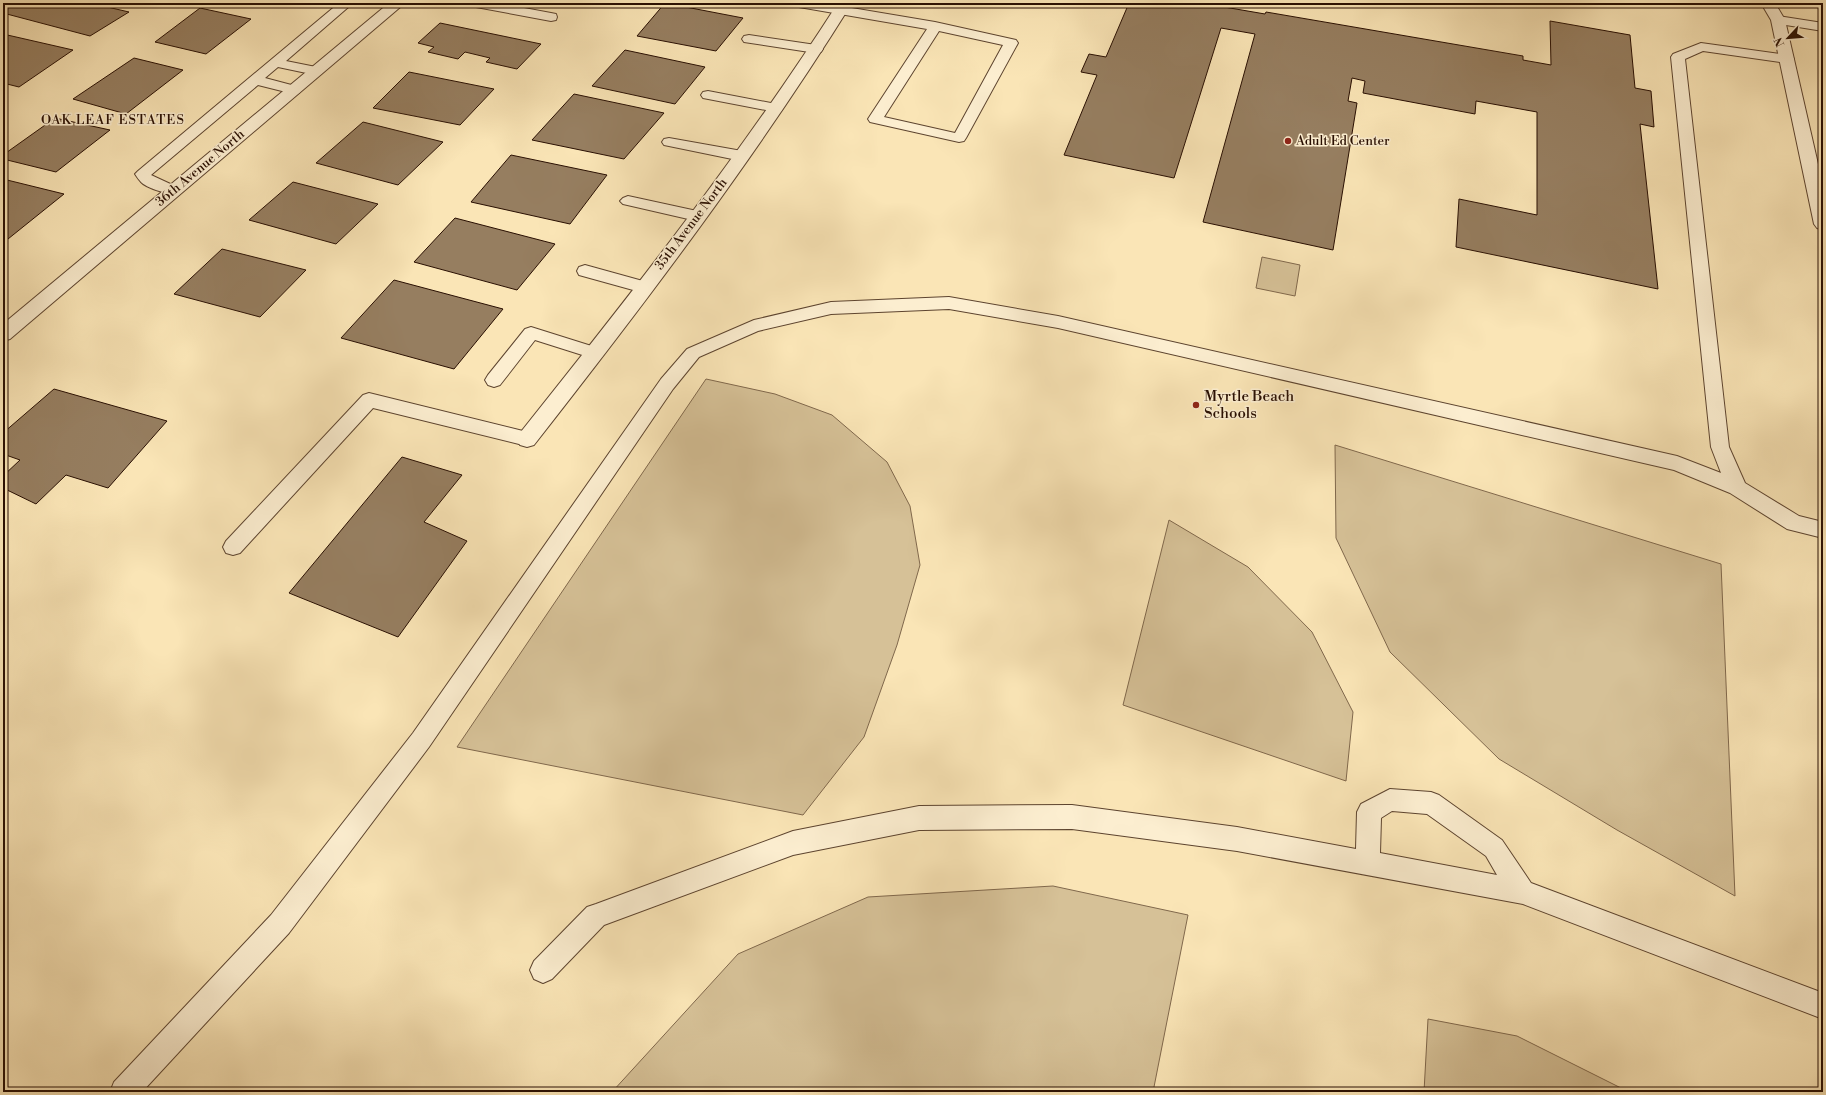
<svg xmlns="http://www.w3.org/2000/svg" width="1826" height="1095" viewBox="0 0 1826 1095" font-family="'Libre Bodoni',serif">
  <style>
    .green { fill: #d6c197; stroke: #80684c }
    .building { fill: #967e60; stroke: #290f02 }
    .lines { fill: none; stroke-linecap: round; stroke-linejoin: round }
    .lane-casing { stroke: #5d442f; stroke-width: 2 }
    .street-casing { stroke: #5d442f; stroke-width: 2 }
    .lane { fill: #fceed0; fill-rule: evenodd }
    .street { fill: #fceed0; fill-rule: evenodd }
    .poi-dot { fill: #8f2418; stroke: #fceed0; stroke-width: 1.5 }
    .labels { text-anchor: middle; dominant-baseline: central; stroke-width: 3; stroke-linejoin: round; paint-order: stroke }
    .far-neighbourhood-label { font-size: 13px; letter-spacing: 1px; fill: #290f02; stroke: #fceed0 }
    .far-poi-label { font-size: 13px; fill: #290f02; stroke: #fceed0; text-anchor: start }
    .far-street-label { font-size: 13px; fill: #290f02; stroke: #fceed0 }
    .poi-label { font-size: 15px; fill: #290f02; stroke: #fceed0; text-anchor: start }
  </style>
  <rect width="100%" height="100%" fill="#fae5b6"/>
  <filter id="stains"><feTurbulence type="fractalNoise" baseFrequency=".005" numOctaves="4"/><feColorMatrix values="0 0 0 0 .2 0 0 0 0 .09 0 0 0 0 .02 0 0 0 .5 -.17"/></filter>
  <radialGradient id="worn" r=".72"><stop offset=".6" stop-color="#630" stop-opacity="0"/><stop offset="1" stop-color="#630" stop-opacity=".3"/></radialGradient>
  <!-- green -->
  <path class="green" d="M1262 257 1300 265 1295 296 1256 288Z
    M706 379 775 394 832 415 887 462 910 506 920 565 897 645 864 737 803 815 457 747Z
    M1335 445 1721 564 1735 896 1617 830 1499 759 1390 652 1336 538Z
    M1169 520 1248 567 1312 632 1353 712 1346 781 1123 705Z
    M1053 886 1188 915 1153 1092H612L738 954 868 897Z
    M1428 1019 1517 1036 1629 1092H1424Z"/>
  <!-- building -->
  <path class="building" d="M13 3H90L129 12 90 36 3 13V9Z
    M574 3H601L597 7Z
    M665 3 743 18 716 51 637 36Z
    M1129 3H1201L1265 14 1266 12 1523 56V60L1551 65 1550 21 1630 35 1635 88 1651 91 1654 127 1640 124 1658 289 1456 247 1459 199 1537 215V112L1476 101 1475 114 1363 93 1365 81 1352 78 1348 101 1357 103 1333 250 1203 222 1255 34 1221 28 1174 178 1064 155 1097 75 1081 72 1089 54 1106 57Z
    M200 8 251 19 206 54 155 42Z
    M440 23 541 44 517 69 486 62 490 58 465 52 458 59 428 52 434 47 418 43Z
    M3 34 73 50 19 87 3 83Z
    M625 50 705 67 675 104 592 86Z
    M134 58 183 70 126 114 73 99Z
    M409 72 494 89 460 125 373 108Z
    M574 94 664 113 624 159 532 140Z
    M55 118 110 130 56 172 3 159V155Z
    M363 122 443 142 398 185 316 163Z
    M511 155 607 175 570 224 471 202Z
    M3 179 64 194 3 243Z
    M293 182 378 204 336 244 249 220Z
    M455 218 555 244 517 290 414 262Z
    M222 249 306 270 260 317 174 294Z
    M394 280 503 309 454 369 341 338Z
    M54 389 167 421 108 488 66 475 36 504 3 488V476L20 460 3 454V433Z
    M402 457 462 475 424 522 467 541 398 637 289 593Z"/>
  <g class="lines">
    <defs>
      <path id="lane" d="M339 3H353L286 61 321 68 323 71 321 74 316 75 278 67 265 78 299 87 301 90 299 93 294 94 258 85 151 175 179 188 182 191 179 194C172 196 146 188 141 182 139 180 137 177 135 174L138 171Z
        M470 3H497L551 13 556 14 557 17 556 20 551 21 476 7 471 6Z
        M793 3H822L935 22 1016 40 1018 43 966 138 964 141 959 142 870 122 868 119 927 29 799 7 794 6ZM939 31 1003 45 955 133 884 117Z
        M1778 16 1823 23V31L1773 23 1772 20 1773 17Z
        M749 35 816 45 821 46 823 49 821 52 816 53 744 42 742 39 744 36Z
        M1701 43 1787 55 1792 56 1794 59 1792 62 1787 63 1703 51 1685 59 1729 447 1745 483 1799 516 1823 522V538L1787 529 1730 493 1674 470 1058 328 949 309 831 314 758 331 699 357 673 389 429 747 289 933 142 1092H110L114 1082 271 915 413 733 661 379 687 349 754 320 831 302 949 297 1058 316 1677 456 1721 473 1711 447 1671 57 1673 54Z
        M708 91 776 104 781 105 783 108 781 111 776 112 703 98 701 95 703 92Z
        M669 138 742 151 747 153 749 156 747 159 742 161 664 145 662 142 664 139Z
        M628 196 697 211 703 212 705 216 703 220 697 221 623 204 620 201 623 198Z
        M585 265 650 283 652 287 650 291 644 293 579 275 577 271 579 267Z
        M531 327 601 349 604 353 601 357 595 359 535 340 500 385 494 387 488 385 485 380 488 375 525 329Z
        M369 393 527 432 534 434 536 439 534 444 527 446 373 408 240 553 233 555 226 553 223 547 226 541 363 395Z
        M1390 789 1431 792 1439 795 1502 840 1531 883 1823 993V1019L1523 904 1237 851 1072 829 919 830 793 855 604 925 552 979 543 983 534 979 530 970 534 961 587 907 596 904 793 831 919 806 1072 805 1237 827 1356 849 1357 812 1361 804ZM1392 811 1427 814 1486 856 1497 875 1380 853 1381 818Z"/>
      <path id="street" d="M389 3H405L10 339 3 341V324Z
        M838 3H852C756 157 646 302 534 445L527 447 520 445 517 439 520 433C631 294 742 153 838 3Z
        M1761 3H1775L1785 20 1823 186V230L1817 228 1814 224 1771 20Z"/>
    </defs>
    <!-- lane casing -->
    <use href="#lane" class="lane-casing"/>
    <!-- street casing -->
    <use href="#street" class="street-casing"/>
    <!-- lane -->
    <use href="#lane" class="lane"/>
    <!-- street -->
    <use href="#street" class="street"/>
  </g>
  <!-- markers -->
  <g class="poi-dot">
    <circle cx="1288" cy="141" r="4"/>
    <circle cx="1196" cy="405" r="4"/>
  </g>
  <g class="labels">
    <!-- far-neighbourhood labels -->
    <g class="far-neighbourhood-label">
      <text x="113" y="120">OAK LEAF ESTATES</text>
    </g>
    <!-- far-poi labels -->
    <g class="far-poi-label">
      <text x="1296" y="141">Adult Ed Center</text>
    </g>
    <!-- far-street labels -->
    <g class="far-street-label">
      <text transform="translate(200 168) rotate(-40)">36th Avenue North</text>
      <text transform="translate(691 224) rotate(-53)">35th Avenue North</text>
    </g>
    <!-- poi labels -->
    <g class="poi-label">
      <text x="1204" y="396">Myrtle Beach<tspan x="1204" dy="17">Schools</tspan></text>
    </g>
  </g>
  <!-- margin -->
  <rect width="1826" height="1095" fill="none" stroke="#fae5b6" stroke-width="16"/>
  <rect x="4" y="4" width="1818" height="1087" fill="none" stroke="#290f02" stroke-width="2"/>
  <rect x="8" y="8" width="1810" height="1079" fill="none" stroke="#290f02"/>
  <!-- north arrow -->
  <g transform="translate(1788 38) rotate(244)" stroke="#fceed0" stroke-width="3" paint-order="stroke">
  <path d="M0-3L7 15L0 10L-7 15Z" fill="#290f02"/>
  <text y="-6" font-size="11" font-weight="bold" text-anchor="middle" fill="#290f02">N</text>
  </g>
  <rect width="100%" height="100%" filter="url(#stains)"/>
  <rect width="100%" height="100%" fill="url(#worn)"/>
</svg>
